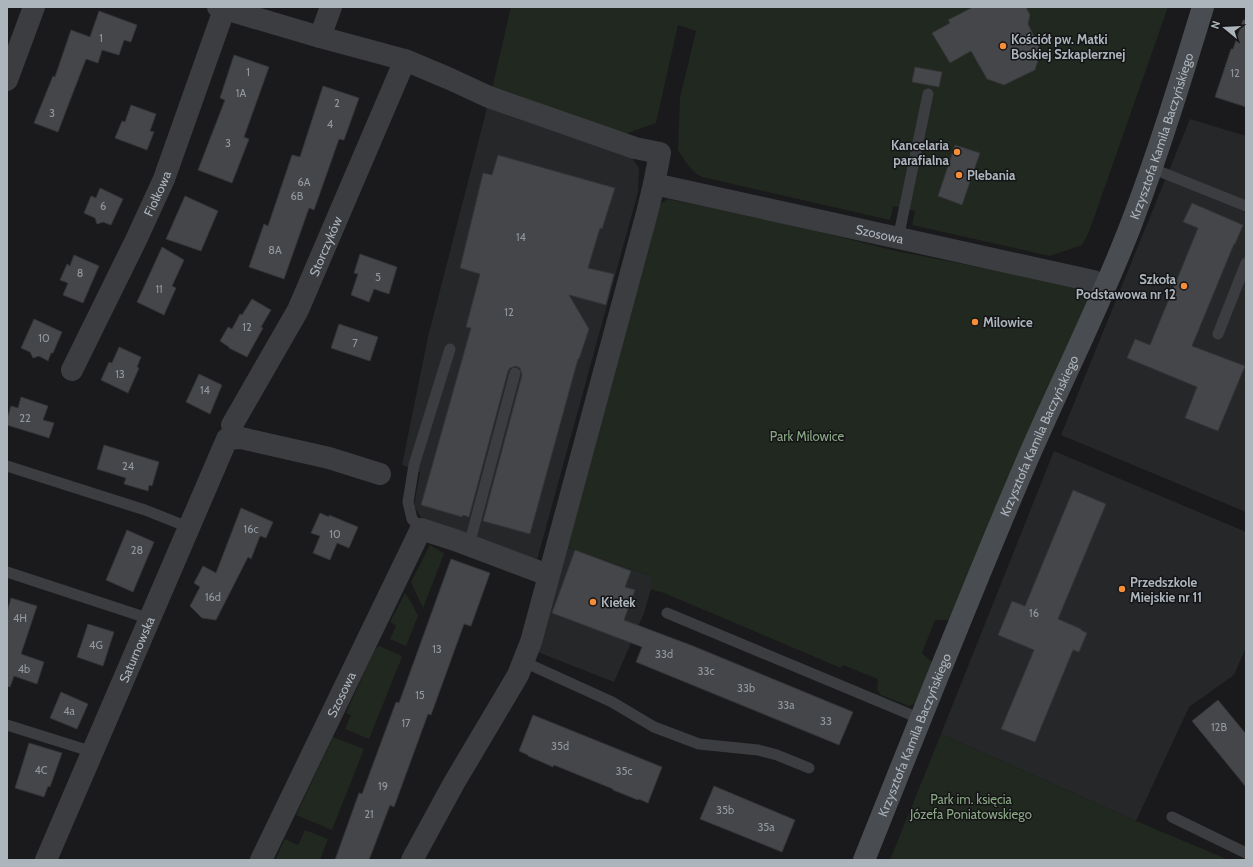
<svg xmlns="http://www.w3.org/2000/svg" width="1253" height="867" viewBox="0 0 1253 867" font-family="Cabin,sans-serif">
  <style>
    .built { fill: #262729 }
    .green { fill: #20281f }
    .building { fill: #444649; stroke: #343538 }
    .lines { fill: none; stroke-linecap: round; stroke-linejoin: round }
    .lane { stroke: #3b3d41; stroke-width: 11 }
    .street { stroke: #3b3d41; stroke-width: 22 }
    .secondary { stroke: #494d51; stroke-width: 22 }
    .poi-dot { fill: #f68d38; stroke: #151517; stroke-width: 1.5 }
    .labels { text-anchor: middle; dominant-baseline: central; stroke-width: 3; stroke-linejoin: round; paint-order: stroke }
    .number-label { font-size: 11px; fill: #92989f }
    .poi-label { font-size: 13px; font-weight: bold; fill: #acb4bc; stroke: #151517; text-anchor: start }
    .street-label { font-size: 13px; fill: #acb4bc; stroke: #151517 }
    .park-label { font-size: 13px; fill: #89a783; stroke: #151517 }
  </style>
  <rect width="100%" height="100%" fill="#1a1a1c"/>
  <!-- built -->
  <path class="built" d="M488 104 627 151 639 168 638 192 537 560 425 524 414 506 420 472 402 465 428 337Z
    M1190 119 1246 136V512L1061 435Z
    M1054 451 1246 532V647L1234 675 1189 707 1136 821 941 734Z
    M564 546 651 576V589L644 613 614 682 535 651Z"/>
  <!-- green -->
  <path class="green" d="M511 7H1168L1089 232 1082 245 1050 256 912 225 915 211 893 206 890 220 702 177 695 173 687 164 678 150 680 98 696 31 678 25 656 123 622 135 491 93Z
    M668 199 785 223 896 251 1056 282 1086 290 1089 295V302L949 620H935L922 653 933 663 916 703 909 706 881 695 877 689 878 679 843 665 841 668 664 593 651 589V576L564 546 658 205Z
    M430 545 442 552 444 554 423 608 411 582Z
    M405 593 412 604 418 616 406 646 390 639 396 626 390 622Z
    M379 646 400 655 402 657 369 739 345 729 351 715 346 713 374 651Z
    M941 734 1136 821 1229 860H890Z
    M333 737 364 749 332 830 296 815Z
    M305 830 328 839 320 860H275L285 839 298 845Z"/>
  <!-- building -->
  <path class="building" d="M973 7H1026L1030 15 1028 24 1041 51 1035 70 1004 85 987 79 971 51 950 63 932 33 950 23 948 20Z
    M99 11 137 25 131 42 124 40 119 55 102 50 98 63 86 59 69 103 58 132 34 123 53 76 55 77 71 30 90 37Z
    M1243 20H1246V107L1215 97 1231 49H1233Z
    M234 55 269 67 244 137 249 139 232 183 198 170 225 100 220 98Z
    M915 67 942 72 939 87 912 82Z
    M323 86 359 98 344 140 339 139 314 210 309 208 284 279 249 267 264 224 268 226 292 155 300 157Z
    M131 105 156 114 150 131 154 132 147 150 115 138 122 121 125 122Z
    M955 145 980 153 962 205 938 196Z
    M498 155 615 188 602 229 600 228 588 268 614 274 606 305 569 295 589 329 579 359H578L530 534 483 521 522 375 520 368 516 366 510 368 508 371 469 517 463 515 462 517 421 505 471 328 466 327 480 274 460 268 483 173 492 175Z
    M100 188 123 199 111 225 103 222 97 224 95 218 84 213 91 196 96 198Z
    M185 196 218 211 201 251 166 239Z
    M1192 203 1243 225 1235 244H1234L1192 346 1245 366 1218 431 1185 418 1197 387 1127 358 1135 339 1150 345 1198 228 1183 222Z
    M162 247 184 260 172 286 176 288 164 315 137 302Z
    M360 254 397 267 389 294 374 289 369 302 351 295 358 274 354 273Z
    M74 255 99 266 83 303 63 295 68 283 60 280 67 264 70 266Z
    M252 299 271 310 261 327 263 328 247 357 229 348V347L220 341 228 327 232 329 240 314 242 315Z
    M34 319 62 332 53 353H51L48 361 39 356 33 358 30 352 21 348Z
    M339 324 378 337 370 361 331 348Z
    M119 347 141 357 137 367 139 368 128 393 101 380 109 362 112 363Z
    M199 374 222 385 210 414 186 402Z
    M21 397 48 406 43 420 54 423 49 438 7 425V419L11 406 18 408Z
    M104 445 159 462 152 486 149 485 148 491 124 484 126 478 97 469Z
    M1073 490 1106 504 1058 619 1081 629V630L1087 633 1079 652 1073 650 1035 742 1001 729 1034 650 998 635 1012 601 1025 606Z
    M241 508 273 522 266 538 260 536 251 559 248 557 216 620 202 618 190 606 200 587 194 583 203 566 216 573Z
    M320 513 329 517V515L358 527 349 548 337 543 330 560 313 553 320 536 311 533Z
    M127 530 154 542 133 592 106 580Z
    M575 550 631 571 625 587 635 590 624 620 693 646 853 712 839 745 636 662 642 647 552 613Z
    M451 559 490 573 471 626 464 624 431 715 428 714 394 807 390 805 369 860H335L359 793 362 794 396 702 399 703Z
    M11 598 37 606 21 654 44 662 37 684 14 676 10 687 7 686V612Z
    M88 624 114 632 103 666 77 657Z
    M61 692 88 704 77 729 50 718Z
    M1218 700 1246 734V787L1192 721Z
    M533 715 662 767 648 803 639 799 638 800 613 790V789L554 765 553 767 528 756V755L519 751Z
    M29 743 62 753 50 787 48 786 44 797 15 788Z
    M714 786 795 820 782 852 700 819Z"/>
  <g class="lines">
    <!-- lane -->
    <path class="lane" d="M1151 168 1246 206
      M898 239 928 94
      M1218 334 1246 263
      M7 466 145 510 188 527
      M421 529 412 519 408 502 414 465 450 349
      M469 545 515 373
      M7 572 138 615 149 620
      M667 613 921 719
      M524 662 612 702 654 727 699 744 758 750 777 755 809 768
      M7 725 93 752
      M1172 817 1246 853"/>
    <!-- street -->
    <g class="street">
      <path d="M218 7 320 37 405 60 450 79 489 97 635 148 660 153 654 184 647 213 531 642 518 675 454 783 412 860"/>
      <path d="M320 37 331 7"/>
      <path d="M7 80 34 7"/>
      <path id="s1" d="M654 184 1093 281 1105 286"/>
      <path id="s2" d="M72 370 136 240 164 179 224 10"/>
      <path id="s3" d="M232 425 298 310 405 60"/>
      <path id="s4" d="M46 860 227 439 241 438 329 458 380 474"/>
      <path id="s5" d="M261 860 421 529 455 540 548 575"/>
    </g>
    <!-- secondary -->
    <path class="secondary" id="s6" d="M864 860C915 733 965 606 1019 479 1055 393 1099 309 1132 222 1159 151 1181 79 1203 7"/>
  </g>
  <!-- markers -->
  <g class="poi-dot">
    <circle cx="1003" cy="46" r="4"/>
    <circle cx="957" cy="152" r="4"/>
    <circle cx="959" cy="175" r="4"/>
    <circle cx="1184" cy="286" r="4"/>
    <circle cx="975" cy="322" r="4"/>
    <circle cx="1122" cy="589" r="4"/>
    <circle cx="593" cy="602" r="4"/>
  </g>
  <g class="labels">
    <!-- number labels -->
    <g class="number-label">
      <text x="101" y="38">1</text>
      <text x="248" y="72">1</text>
      <text x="1235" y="73">12</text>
      <text x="241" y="93">1A</text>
      <text x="337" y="103">2</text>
      <text x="52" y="113">3</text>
      <text x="330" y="124">4</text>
      <text x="228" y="143">3</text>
      <text x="304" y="182">6A</text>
      <text x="297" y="196">6B</text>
      <text x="103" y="206">6</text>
      <text x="521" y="237">14</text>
      <text x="275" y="250">8A</text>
      <text x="80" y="273">8</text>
      <text x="378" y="277">5</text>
      <text x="159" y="289">11</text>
      <text x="509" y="312">12</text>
      <text x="247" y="327">12</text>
      <text x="44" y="338">10</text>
      <text x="355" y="343">7</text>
      <text x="120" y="374">13</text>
      <text x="205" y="390">14</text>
      <text x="25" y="418">22</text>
      <text x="128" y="466">24</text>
      <text x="251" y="529">16c</text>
      <text x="335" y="534">10</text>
      <text x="137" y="550">28</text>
      <text x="213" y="597">16d</text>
      <text x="1034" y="613">16</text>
      <text x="20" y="618">4H</text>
      <text x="96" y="645">4G</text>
      <text x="437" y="649">13</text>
      <text x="664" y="654">33d</text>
      <text x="24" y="669">4b</text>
      <text x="706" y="671">33c</text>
      <text x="746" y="688">33b</text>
      <text x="420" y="695">15</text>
      <text x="786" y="705">33a</text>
      <text x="69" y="711">4a</text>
      <text x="826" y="721">33</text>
      <text x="406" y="723">17</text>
      <text x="1219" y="727">12B</text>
      <text x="560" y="746">35d</text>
      <text x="41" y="770">4C</text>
      <text x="624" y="771">35c</text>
      <text x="383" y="786">19</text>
      <text x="725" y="810">35b</text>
      <text x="369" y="814">21</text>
      <text x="766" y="827">35a</text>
    </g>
    <!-- poi labels -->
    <g class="poi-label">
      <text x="1011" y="39">Kościół pw. Matki<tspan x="1011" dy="15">Boskiej Szkaplerznej</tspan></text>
      <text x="949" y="145" text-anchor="end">Kancelaria<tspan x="949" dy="15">parafialna</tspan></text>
      <text x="967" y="175">Plebania</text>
      <text x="1176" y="279" text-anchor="end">Szkoła<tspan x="1176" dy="15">Podstawowa nr 12</tspan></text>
      <text x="983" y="322">Milowice</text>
      <text x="1130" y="582">Przedszkole<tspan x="1130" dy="15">Miejskie nr 11</tspan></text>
      <text x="601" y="602">Kiełek</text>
    </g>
    <!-- street labels -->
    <g class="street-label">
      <text stroke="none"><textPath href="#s6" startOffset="783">Krzysztofa Kamila Baczyńskiego</textPath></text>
      <text stroke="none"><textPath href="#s2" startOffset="196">Fiołkowa</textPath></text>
      <text stroke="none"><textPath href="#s1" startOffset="231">Szosowa</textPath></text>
      <text stroke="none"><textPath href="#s3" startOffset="202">Storczyków</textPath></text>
      <text stroke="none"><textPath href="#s6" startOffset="459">Krzysztofa Kamila Baczyńskiego</textPath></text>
      <text stroke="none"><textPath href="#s4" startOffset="229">Saturnowska</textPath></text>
      <text stroke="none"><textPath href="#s5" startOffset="184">Szosowa</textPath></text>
      <text stroke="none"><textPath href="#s6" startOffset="135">Krzysztofa Kamila Baczyńskiego</textPath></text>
    </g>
    <!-- park labels -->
    <g class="park-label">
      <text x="807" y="436">Park Milowice</text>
      <text x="971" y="799">Park im. księcia<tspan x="971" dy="15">Józefa Poniatowskiego</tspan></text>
    </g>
  </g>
  <!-- border -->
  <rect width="1253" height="867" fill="none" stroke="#acb4bc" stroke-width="16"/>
  <!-- north arrow -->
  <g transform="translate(1225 28) rotate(288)" stroke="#151517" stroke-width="3" paint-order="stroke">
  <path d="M0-3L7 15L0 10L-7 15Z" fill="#acb4bc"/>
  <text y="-6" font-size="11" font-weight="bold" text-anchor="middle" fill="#acb4bc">N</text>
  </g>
</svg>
